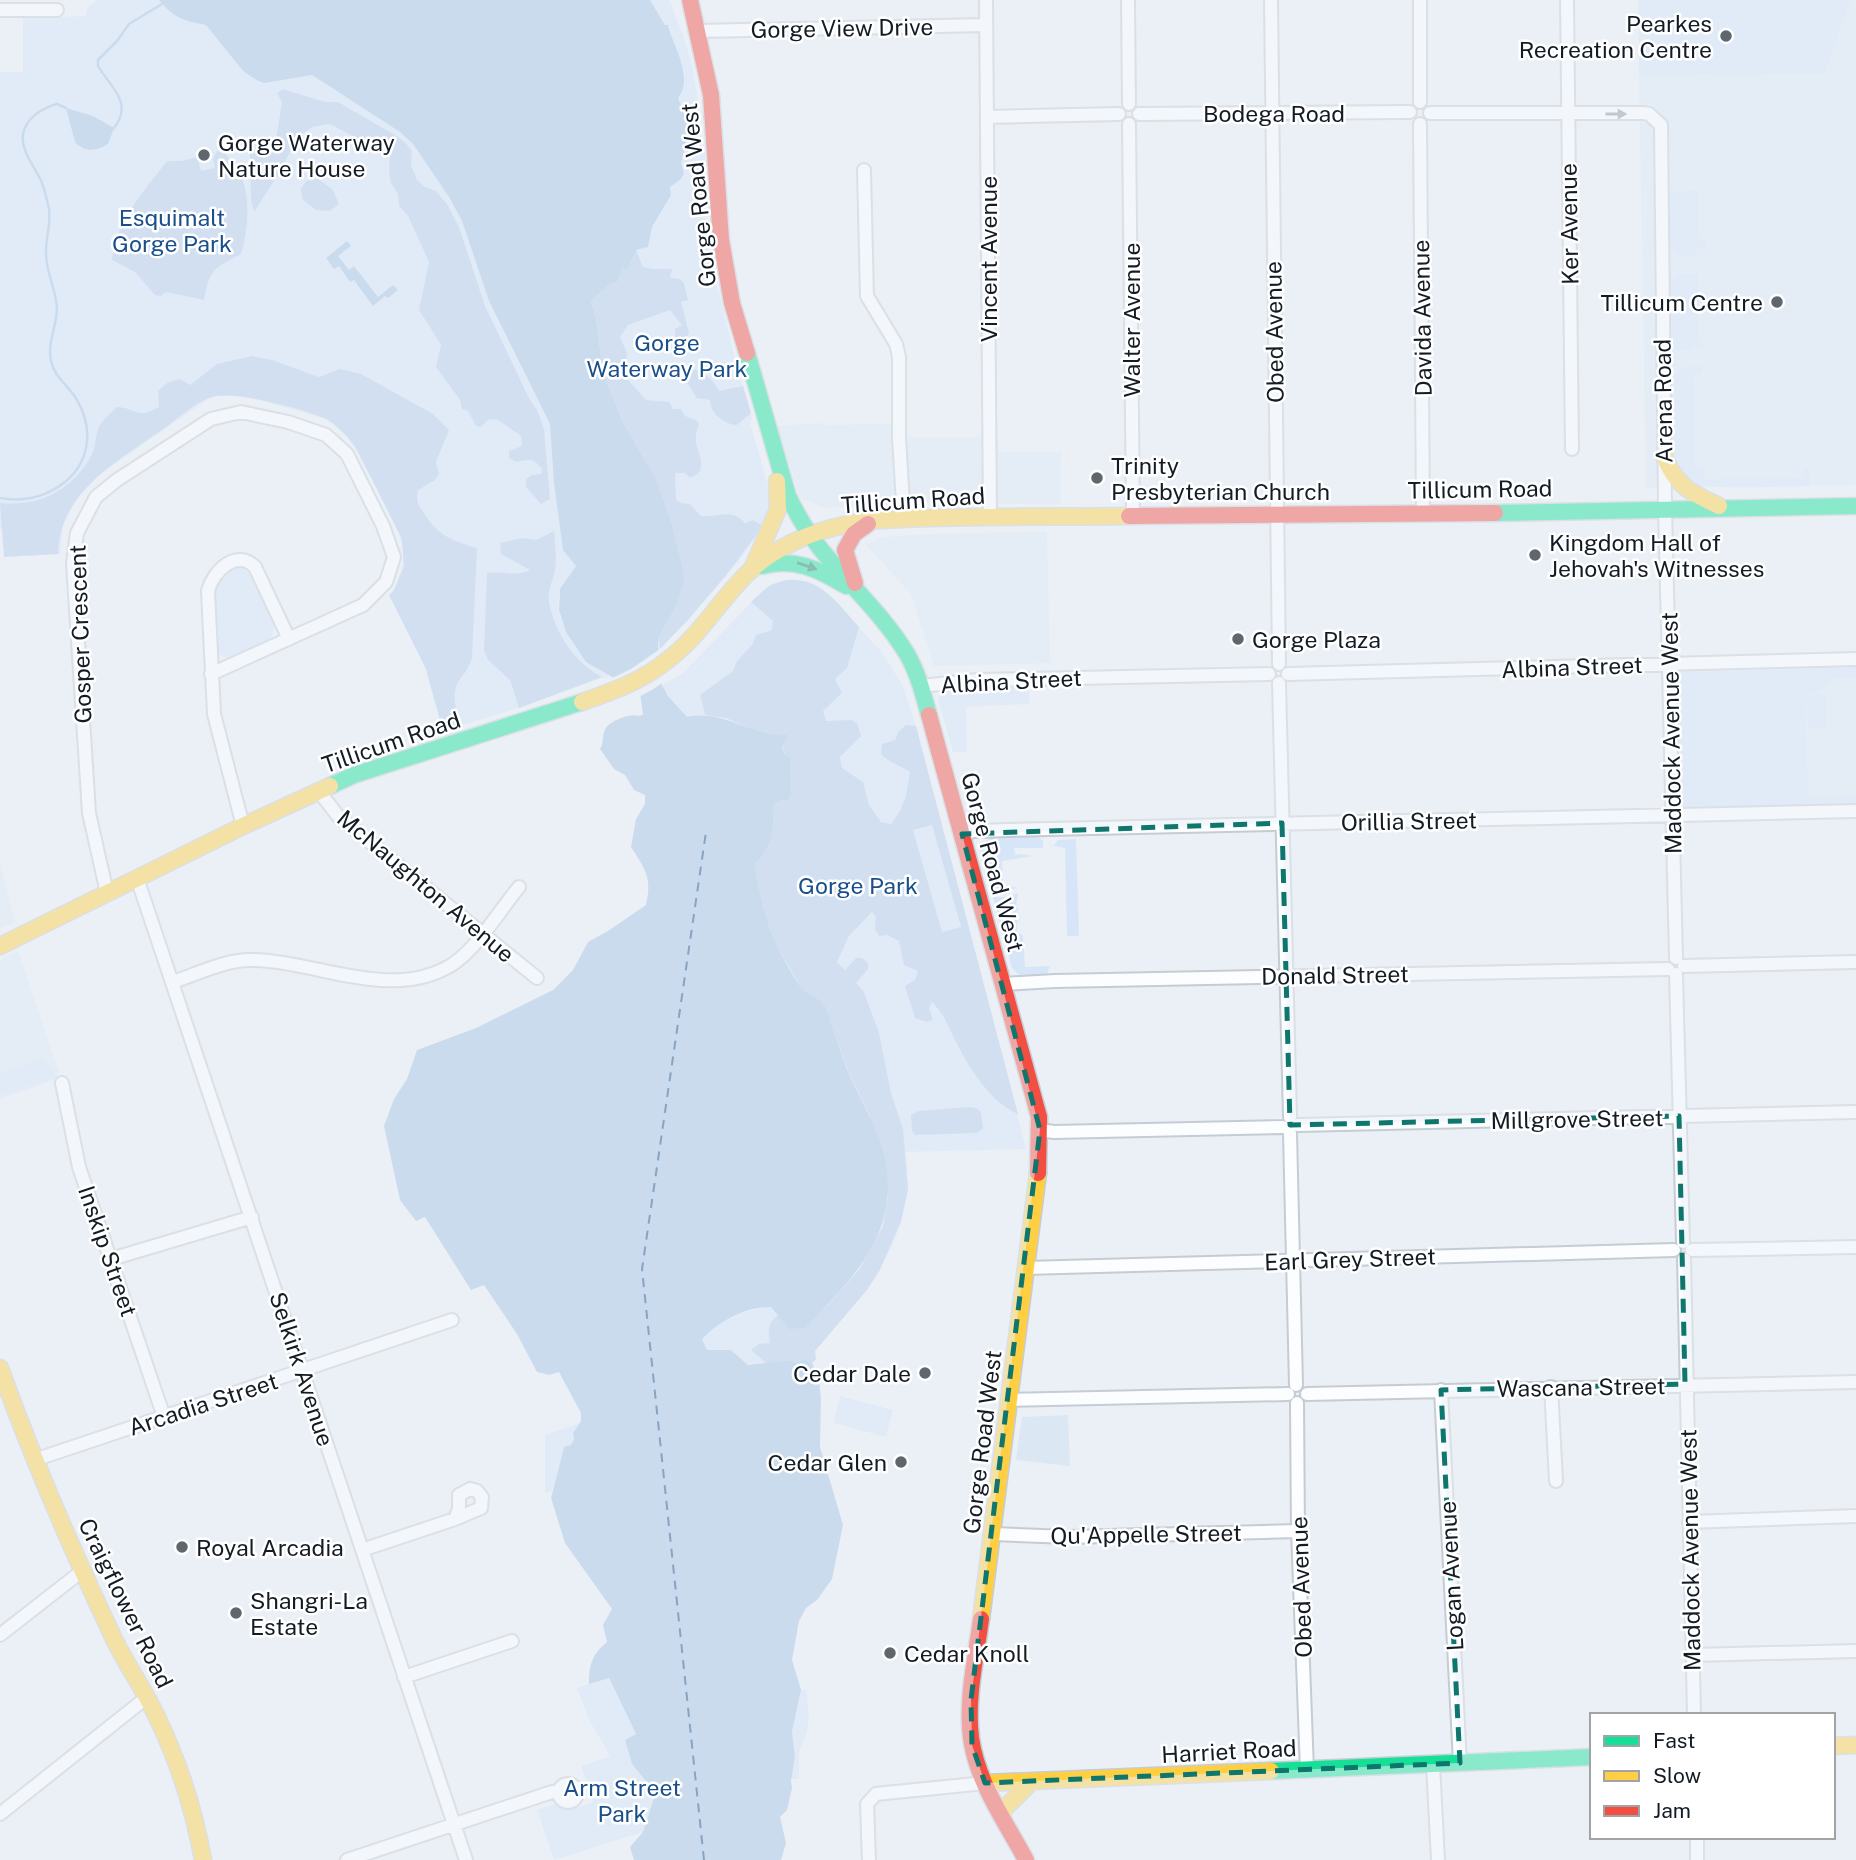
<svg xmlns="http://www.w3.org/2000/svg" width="1856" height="1860" viewBox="0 0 1856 1860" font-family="'Public Sans',sans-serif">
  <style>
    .built { fill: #dce7f4 }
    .green { fill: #d6e5f8 }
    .forest { fill: #b3cbe8; fill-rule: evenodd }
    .water { fill: #a3c0e4 }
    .pier { fill: #ebf0f6 }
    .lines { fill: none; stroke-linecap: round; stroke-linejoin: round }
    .stream { stroke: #a3c0e4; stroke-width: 2.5 }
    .ferry { stroke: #0f4781; stroke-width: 2; stroke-dasharray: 9 7; stroke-linecap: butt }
    .street-casing { stroke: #c6ccd3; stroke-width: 16 }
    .fast-casing { stroke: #c6ccd3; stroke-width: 19 }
    .slow-casing { stroke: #c6ccd3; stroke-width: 19 }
    .jam-casing { stroke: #c6ccd3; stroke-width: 19 }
    .street { stroke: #fcfdfe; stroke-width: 12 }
    .fast { stroke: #16e098; stroke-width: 16 }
    .slow { stroke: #ffcf43; stroke-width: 16 }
    .jam { stroke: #f24e42; stroke-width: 16 }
    .oneway { fill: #93979c }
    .oneway2 { fill: #147e5e }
    .marked { fill: none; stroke: #0f766e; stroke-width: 5; stroke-dasharray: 14 9; stroke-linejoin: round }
    .poi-dot { fill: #5f666e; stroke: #fff; stroke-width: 2.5 }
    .labels { text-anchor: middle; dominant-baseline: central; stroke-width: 5; stroke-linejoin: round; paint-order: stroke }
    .poi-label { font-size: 23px; fill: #131b24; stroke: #fff; text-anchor: start }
    .street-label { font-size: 23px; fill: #131b24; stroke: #fff }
    .park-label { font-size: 23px; fill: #194f8a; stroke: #fff }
  </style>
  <rect width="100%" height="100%" fill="#ebf0f6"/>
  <!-- built -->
  <path class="built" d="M1851 0H1856V485L1646 488 1639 76 1825 74Z
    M820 423 825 425 892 424 905 427V437H998L999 452H1061V504L914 503 824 508 800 498 777 426Z
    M1047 532 1050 663 934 666 911 594 865 544 885 537 951 533Z
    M1856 677V796L1687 800 1684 681Z
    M0 862 15 922 0 929Z
    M18 951 59 1072 55 1080 0 1099V960Z
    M1068 1415 1070 1466 1016 1460 1022 1417Z"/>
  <!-- green -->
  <path class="green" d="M99 0H159C174 18 183 21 206 25L243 71 266 83 312 75 400 132 413 144 449 197 462 221 489 301 550 424 563 549 576 566C572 575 561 585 559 594 553 624 584 664 609 675L608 678H602L519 708 443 731 424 664 391 597C397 583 403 570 403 555 403 530 369 474 356 450L347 437 326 419 241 395 211 397 99 475 77 499 63 526 60 554 5 557 3 529H0V72H23V18L86 16C87 6 90 3 99 0Z
    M650 0H669C673 7 674 13 677 20 695 62 700 105 702 150L705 153 707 195 705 199 710 267 720 295 733 352 752 418 750 423C756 444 763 464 767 486 767 491 770 496 770 502 766 544 688 616 660 649L640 453 610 284 636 250 648 247 652 227 671 195 670 187 681 179 683 170 681 163 690 126 678 97C697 76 670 47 668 26H666Z
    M1638 0H1851L1825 74 1639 76Z
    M1672 189 1676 194 1687 190H1698L1699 239 1706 240V248L1697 249 1696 257 1681 256 1669 244 1668 200Z
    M1681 274H1698L1699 343H1706V347H1693V350H1679L1673 347 1672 341 1669 339V289L1672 282Z
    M1702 366V374L1694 375 1695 468H1703L1704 479 1803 478 1804 469H1810V486C1787 486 1710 491 1693 483 1682 478 1677 468 1674 457V377L1682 369 1681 367Z
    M237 568H243C254 574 271 608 274 621 275 628 273 632 271 638L229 660 217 653C215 631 206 594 222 576 226 572 233 570 237 568Z
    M786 580 807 581 821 587 881 651 903 686 916 726 1026 1149 905 1152C920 1234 864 1294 815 1351L816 1359 812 1363 804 1359 748 1365 731 1350H707L702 1339C720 1321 745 1308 771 1307L789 1328 697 715 687 717 668 696 662 685 682 674 764 589Z
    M1856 667V678H1833L1820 690 1805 695 1808 797 1856 796V806L1682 809 1677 799 1674 678 1680 672Z
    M1025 684 1029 691 1030 704 966 707 967 752H953L939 703V694L956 687Z
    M1826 694 1827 727 1808 728 1806 695Z
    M1036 835 1043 841V848H1014L1015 855 1020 854 1033 856 1002 861 1003 885 1018 888 992 893 980 843 989 839 990 836Z
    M1076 839 1079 936H1067L1065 848 1054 846 1058 840Z
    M1018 893 1016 907 1019 909 1016 912V919L1019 921 1017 923V933L1023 935 1025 967 1050 966 1046 976 1018 978 1019 975 1012 968 993 897H1006Z
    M42 1059 57 1076 56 1078 0 1096V1073Z
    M840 1396 893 1410 886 1437 833 1423Z
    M580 1423 573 1433 574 1439 571 1445 564 1447 552 1491 545 1493V1435Z
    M608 1677 636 1734 625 1740 632 1764 645 1780 654 1798 643 1832 554 1860 537 1810 555 1804C567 1814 579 1807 593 1802L581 1766 610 1756 589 1720 577 1688Z
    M801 1690H806L809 1715 807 1732 799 1752V1779H791L795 1757 792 1732Z"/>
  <!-- forest -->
  <path class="forest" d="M283 89 325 102H338L395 135 405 142 412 151 411 165 417 180 425 187 436 191 447 204 459 227 485 306 529 398 537 410 544 429 550 499 541 504 526 487V479L532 475 541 474 542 470C535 458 530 459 516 462L509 458V451L522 446 521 436 498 420 489 419 481 427 476 426 468 411 462 409 460 400 436 367 441 345 419 310 429 262 408 216 399 206 398 194 391 183 389 171 390 156 330 124 312 127 297 138 281 170 254 212 251 201 250 151 260 152 275 146 282 102 277 93Z
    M217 151 224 152C230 159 237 166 241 175 251 198 248 231 241 254 213 269 210 269 204 300L166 292 161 296 155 295 135 272 112 260C116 221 144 191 167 161H181L197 157 201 171 215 168 213 159Z
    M317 178 333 190 339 204 330 211 316 210 302 199 301 189 306 181Z
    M636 250 643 267 653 269H672L670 278 680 279 684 283 688 300 681 302 689 333 687 337H675V329L682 325 670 310 628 325 620 337 627 353 625 367 628 380 646 400 669 402 673 409H681L685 416 696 420 699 424C697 430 695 436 696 442 698 456 710 470 690 478L685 473H675L676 499 681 503 690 504 701 516C718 518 731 507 745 523L753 520 763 526 727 574 688 620 660 649 658 638 676 606 683 569 671 521 656 479 622 420 603 372 596 318 591 301 610 284 622 268 627 269Z
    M252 356 272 360 319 377 340 369 361 374 433 414 449 430 436 462 439 474 434 481 418 490C415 501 419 506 425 515 439 536 453 541 477 548L472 658C469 667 466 672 460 679 450 693 456 710 461 725L443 731 426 669 389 595 394 590 404 566 402 539 356 448C348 437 338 425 326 419 306 409 232 390 212 397 195 402 178 419 163 429 118 461 59 492 58 554L4 557 0 503C40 507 73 490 92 454 96 446 95 435 99 427 102 420 112 412 117 407 138 408 135 420 159 407L158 391 167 383 180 379 190 385 217 364Z
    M689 368C703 371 713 379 719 391L743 386 751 413 737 425C723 424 710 413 710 400L697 398 687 383Z
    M554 531C555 544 557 556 555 570 553 581 547 591 549 602 554 632 576 664 602 677L519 708 510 680 488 660 484 650 487 573C501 571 518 577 530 570L501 554 500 543 522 538 536 540Z
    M786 580C821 577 838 604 859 627L847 668 835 679 842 693 823 711 826 721 851 720 857 723 861 736 840 757 842 768 863 782 869 805 881 822 891 824 900 811 906 796 910 772C900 765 889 763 881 754L882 744 895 740 898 732 906 725 916 726 1018 1114C991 1103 970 1069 957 1044 948 1027 946 1016 932 1002L929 1008 933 1020 927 1022 915 1018 905 986 915 980 918 971 904 965 899 941 887 935 879 936 875 930 876 917 872 912 849 936 837 962 845 970 856 958H862L868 963V969L856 983 864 992 879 1033 891 1093 903 1129 908 1189 901 1221 880 1270 867 1290 815 1351 816 1359 812 1363 804 1359 796 1363 790 1360 766 1363 751 1350 759 1344 770 1343C768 1330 767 1324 778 1315L789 1328 825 1308 859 1270 883 1226 888 1197 870 1116 849 1073 824 1005 802 989 779 950 760 904 755 863C774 848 773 826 774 804L791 793 790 757 785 755 782 743 788 738 752 729 726 718 705 715 700 695 733 671 737 661 752 645 756 635 772 630 773 621 751 602 770 585ZM932 825 961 927 942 932 913 830Z
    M968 1107 976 1108 981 1112 983 1128 977 1133 915 1135 912 1131 911 1115 919 1111Z"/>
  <!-- water -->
  <path class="water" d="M159 0H650L665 25H668C672 44 695 78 678 98L690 126 681 163 684 173 681 179 670 187 671 195 652 227 648 247 636 250 627 270 622 268 618 281 610 284 591 301 596 318 603 372 622 420 656 479 671 521 683 569 684 580 676 606 658 638 659 660 662 685 668 696 687 717C724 709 752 737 788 735 787 745 778 741 785 755L790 757 791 793 788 800H781L774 804C773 826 774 848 755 863 759 907 775 950 800 986 806 995 819 997 825 1006 827 1010 829 1016 830 1021 837 1039 842 1058 850 1076 862 1103 879 1130 885 1159 900 1234 852 1279 805 1328L789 1329 771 1307C745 1307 720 1321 702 1339L707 1350H731L748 1365 790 1360 796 1363 804 1359 812 1363 819 1380 821 1399 820 1447 843 1525 832 1579 817 1600 806 1608 799 1621 792 1660 801 1690 792 1732 795 1757 791 1781 792 1788 787 1810 780 1817 786 1843 781 1860H634L630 1847 643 1832 654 1798 645 1780 632 1764 625 1740 636 1734 609 1678 589 1684C589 1665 592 1654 607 1642L603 1625 612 1609 565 1543 551 1498 564 1447 571 1445 574 1439 573 1433 581 1421V1413L559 1372 549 1375 537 1372 517 1334 484 1285 471 1290 425 1217 416 1221 400 1200 384 1126 394 1099 407 1079 417 1050 476 1028 553 990 573 970 588 942 608 931 646 905C652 878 646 870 631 847L636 819 645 804V795L634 790 625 775 614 769 600 749C604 743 602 739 604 732 607 721 630 713 640 716L643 714 640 693 586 662 566 632 559 610 560 589 576 566 563 550 554 483 550 424 489 301 462 221 449 197 413 144 400 132 312 75 265 83 258 81 243 71 206 25C183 21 174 18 159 0Z
    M66 108 93 116 114 128 108 144C96 151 85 153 75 142Z
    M347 241 351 246 338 256 349 270 354 266 378 297 393 285 398 290 388 298 385 296 373 306 354 280 350 282 339 266 334 269 326 258Z"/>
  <!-- pier -->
  <path class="pier" d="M660 649 663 652 665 681 655 688 637 698V695L610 679 631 669Z"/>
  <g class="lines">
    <!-- stream -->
    <path class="stream" d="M114 128C134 102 110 87 98 66V60L117 41 129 24 162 4
      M0 498C22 502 42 498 61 485 89 465 95 431 77 400 70 387 54 377 51 361 47 344 57 325 57 308 56 289 45 271 46 251 46 236 51 224 49 209 47 200 45 191 42 183 36 168 20 151 23 134 26 118 42 108 57 104L66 108"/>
    <!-- ferry -->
    <path class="ferry" d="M704 1860 642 1269 706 832"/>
    <defs>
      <path id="street" d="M986 0 990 517
        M1128 0 1129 104
        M1271 0 1279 664
        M1420 0V102
        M1567 0 1572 449
        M0 10H57
        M698 31 986 25
        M1430 113H1644L1649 114 1661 125 1665 508 1676 958
        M1139 114 1410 112
        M987 117 1119 114
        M1129 124 1133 517
        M1420 124 1423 513
        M864 170 867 296 896 344 899 357V438L904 519
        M1288 674 1856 659
        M1279 683 1290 1117
        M921 686 978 680 1269 674
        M318 790 338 816 537 978
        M243 826 214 714 208 591C213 571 237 548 255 567L289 639
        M962 834 974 831 1048 829 1856 811
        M137 878 466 1860
        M107 893 89 813 73 563 77 533 96 497 117 480 211 419 241 412 288 422 326 435 347 454 383 526 394 557 386 582 363 605 211 674
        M1684 966 1856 962
        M1676 974 1683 1242
        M173 982C197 974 225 960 250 960 316 960 392 1003 453 964 478 947 500 910 519 887
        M1003 984 1055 981 1668 969
        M62 1083 79 1167 164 1417
        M1298 1125 1856 1112
        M1040 1130 1054 1132 1283 1127
        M1290 1133 1296 1385
        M1692 1250 1856 1247
        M111 1259 252 1217
        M1684 1259 1694 1715
        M1026 1268 1674 1250
        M1551 1387 1556 1481
        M1441 1390 1460 1763
        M1307 1394 1856 1382
        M1009 1400 1288 1394
        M1297 1403 1298 1531 1307 1770
        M34 1460 452 1320
        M470 1489 477 1491 482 1497 481 1508 455 1519 459 1509V1495Z
        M1689 1522 1856 1516
        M993 1534 1069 1537 1298 1531
        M362 1550 455 1519
        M0 1635 82 1571
        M1692 1655 1856 1651
        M404 1677 512 1641
        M1433 1764 1438 1860
        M559 1793a9 9 0 1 1 18 0a9 9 0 1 1-18 0Z
        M0 1814 146 1698
        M1697 1837V1860
        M347 1860 552 1792H559
        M869 1860 867 1804 876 1794 985 1783"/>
      <path id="fast" d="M747 353 788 496C799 519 812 540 829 559 855 590 886 619 907 654 918 673 923 694 929 715
        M1495 513 1856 506
        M762 566C794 557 818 569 846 586
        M330 786 354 775 582 702
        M1271 1771 1592 1757"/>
      <path id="slow" d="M1664 456C1676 486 1691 493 1719 506
        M753 567 778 509 777 481
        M582 702C623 688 652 677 684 646 711 620 732 583 763 560 784 545 811 533 836 527 866 519 900 519 931 518 997 516 1063 517 1129 516
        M0 946 243 826 330 786
        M0 1368C33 1460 72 1550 114 1639 126 1664 143 1688 155 1713 178 1760 194 1809 203 1860
        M981 1619 1038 1173
        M1833 1746 1856 1745
        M985 1783 1271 1771
        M1002 1815 1004 1809 1031 1782"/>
      <path id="jam" d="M690 0 711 95 721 240 732 303 747 353
        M1129 516 1495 513
        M855 583 845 550 854 534 868 524
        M929 715 1039 1117 1038 1173
        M981 1619C976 1657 966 1699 971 1738 977 1782 1005 1821 1026 1860"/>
    </defs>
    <!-- street casing -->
    <use href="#street" class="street-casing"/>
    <!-- fast casing -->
    <use href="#fast" class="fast-casing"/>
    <!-- slow casing -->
    <use href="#slow" class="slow-casing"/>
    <!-- jam casing -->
    <use href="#jam" class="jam-casing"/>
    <!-- street -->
    <use href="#street" class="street"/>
    <!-- fast -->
    <use href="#fast" class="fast"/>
    <!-- slow -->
    <use href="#slow" class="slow"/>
    <!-- jam -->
    <use href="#jam" class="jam"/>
  </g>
  <!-- one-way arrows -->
  <defs><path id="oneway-solid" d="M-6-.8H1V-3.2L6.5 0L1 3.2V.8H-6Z" transform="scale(1.75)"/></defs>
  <use class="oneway" href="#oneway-solid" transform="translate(1616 114)"/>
  <use class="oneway2" href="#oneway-solid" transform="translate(807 566) rotate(19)"/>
  <!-- marked area -->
  <path d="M0 0H1856V1860H0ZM1282 823 1290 1125 1679 1116 1685 1384 1441 1390 1460 1763 985 1783 972 1745 971 1700 1040 1130 962 834Z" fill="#ebf0f6" fill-opacity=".55" fill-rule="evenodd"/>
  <path class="marked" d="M1282 823 1290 1125 1679 1116 1685 1384 1441 1390 1460 1763 985 1783 972 1745 971 1700 1040 1130 962 834Z"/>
  <!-- markers -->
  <g class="poi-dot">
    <circle cx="1726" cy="36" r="7"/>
    <circle cx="204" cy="155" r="7"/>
    <circle cx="1777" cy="302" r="7"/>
    <circle cx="1097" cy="478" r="7"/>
    <circle cx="1535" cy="555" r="7"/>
    <circle cx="1238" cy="639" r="7"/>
    <circle cx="925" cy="1373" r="7"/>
    <circle cx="901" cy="1462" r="7"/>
    <circle cx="182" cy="1547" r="7"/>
    <circle cx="236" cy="1613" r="7"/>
    <circle cx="890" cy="1653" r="7"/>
  </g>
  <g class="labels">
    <!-- poi labels -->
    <g class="poi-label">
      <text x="1712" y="23" text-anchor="end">Pearkes<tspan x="1712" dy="26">Recreation Centre</tspan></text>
      <text x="218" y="142">Gorge Waterway<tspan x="218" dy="26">Nature House</tspan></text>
      <text x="1763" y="302" text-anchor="end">Tillicum Centre</text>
      <text x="1111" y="465">Trinity<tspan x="1111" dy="26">Presbyterian Church</tspan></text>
      <text x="1549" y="542">Kingdom Hall of<tspan x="1549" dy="26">Jehovah's Witnesses</tspan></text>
      <text x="1252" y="639">Gorge Plaza</text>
      <text x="911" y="1373" text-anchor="end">Cedar Dale</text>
      <text x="887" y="1462" text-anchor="end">Cedar Glen</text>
      <text x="196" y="1547">Royal Arcadia</text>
      <text x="250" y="1600">Shangri-La<tspan x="250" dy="26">Estate</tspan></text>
      <text x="904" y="1653">Cedar Knoll</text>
    </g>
    <!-- street labels -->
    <g class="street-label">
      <text transform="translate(842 28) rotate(-1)">Gorge View Drive</text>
      <text x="1274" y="113">Bodega Road</text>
      <text transform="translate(698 195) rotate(-96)">Gorge Road West</text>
      <text transform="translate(1569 224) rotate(-91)">Ker Avenue</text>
      <text transform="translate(988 259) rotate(-90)">Vincent Avenue</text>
      <text transform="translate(1422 318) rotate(-91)">Davida Avenue</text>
      <text transform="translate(1131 320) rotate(-90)">Walter Avenue</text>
      <text transform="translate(1274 332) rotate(-91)">Obed Avenue</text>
      <text transform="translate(1663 401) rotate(-91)">Arena Road</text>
      <text transform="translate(1480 489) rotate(-1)">Tillicum Road</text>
      <text transform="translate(913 500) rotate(-4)">Tillicum Road</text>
      <text transform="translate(80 634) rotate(-92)">Gosper Crescent</text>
      <text transform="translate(1572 667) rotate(-2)">Albina Street</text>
      <text transform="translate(1011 681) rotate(-3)">Albina Street</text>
      <text transform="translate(1671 733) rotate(-91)">Maddock Avenue West</text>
      <text transform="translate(391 742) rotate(-19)">Tillicum Road</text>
      <text transform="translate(1409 821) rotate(-1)">Orillia Street</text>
      <text transform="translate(993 862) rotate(75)">Gorge Road West</text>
      <text transform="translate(426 886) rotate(40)">McNaughton Avenue</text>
      <text transform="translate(1335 975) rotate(-1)">Donald Street</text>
      <text transform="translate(1577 1119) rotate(-1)">Millgrove Street</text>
      <text transform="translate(108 1251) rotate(71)">Inskip Street</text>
      <text transform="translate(1350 1259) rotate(-2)">Earl Grey Street</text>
      <text transform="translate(302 1369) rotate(72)">Selkirk Avenue</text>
      <text transform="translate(1581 1387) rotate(-1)">Wascana Street</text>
      <text transform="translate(203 1404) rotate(-18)">Arcadia Street</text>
      <text transform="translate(982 1442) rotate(-83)">Gorge Road West</text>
      <text transform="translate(1146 1534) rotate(-1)">Qu'Appelle Street</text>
      <text transform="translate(1690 1550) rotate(-91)">Maddock Avenue West</text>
      <text transform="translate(1451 1576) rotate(-93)">Logan Avenue</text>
      <text transform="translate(1301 1587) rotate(-92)">Obed Avenue</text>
      <text transform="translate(126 1603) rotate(64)">Craigflower Road</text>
      <text transform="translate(1229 1751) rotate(-3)">Harriet Road</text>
    </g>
    <!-- park labels -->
    <g class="park-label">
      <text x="172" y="217">Esquimalt<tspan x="172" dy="26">Gorge Park</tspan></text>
      <text x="667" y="342">Gorge<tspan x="667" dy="26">Waterway Park</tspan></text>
      <text x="858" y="885">Gorge Park</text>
      <text x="622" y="1787">Arm Street<tspan x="622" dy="26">Park</tspan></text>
    </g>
  </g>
  <!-- legend -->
  <rect x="1590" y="1713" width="245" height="126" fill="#ffffff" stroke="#a1a4a7" stroke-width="2"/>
  <rect x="1604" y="1736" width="35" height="10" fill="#16e098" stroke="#a1a4a7" stroke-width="2"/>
  <text x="1653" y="1748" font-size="21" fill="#131b24">Fast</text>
  <rect x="1604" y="1771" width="35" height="10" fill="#ffcf43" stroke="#a1a4a7" stroke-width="2"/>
  <text x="1653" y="1783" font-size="21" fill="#131b24">Slow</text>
  <rect x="1604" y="1806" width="35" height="10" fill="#f24e42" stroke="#a1a4a7" stroke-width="2"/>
  <text x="1653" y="1818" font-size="21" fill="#131b24">Jam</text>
</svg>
